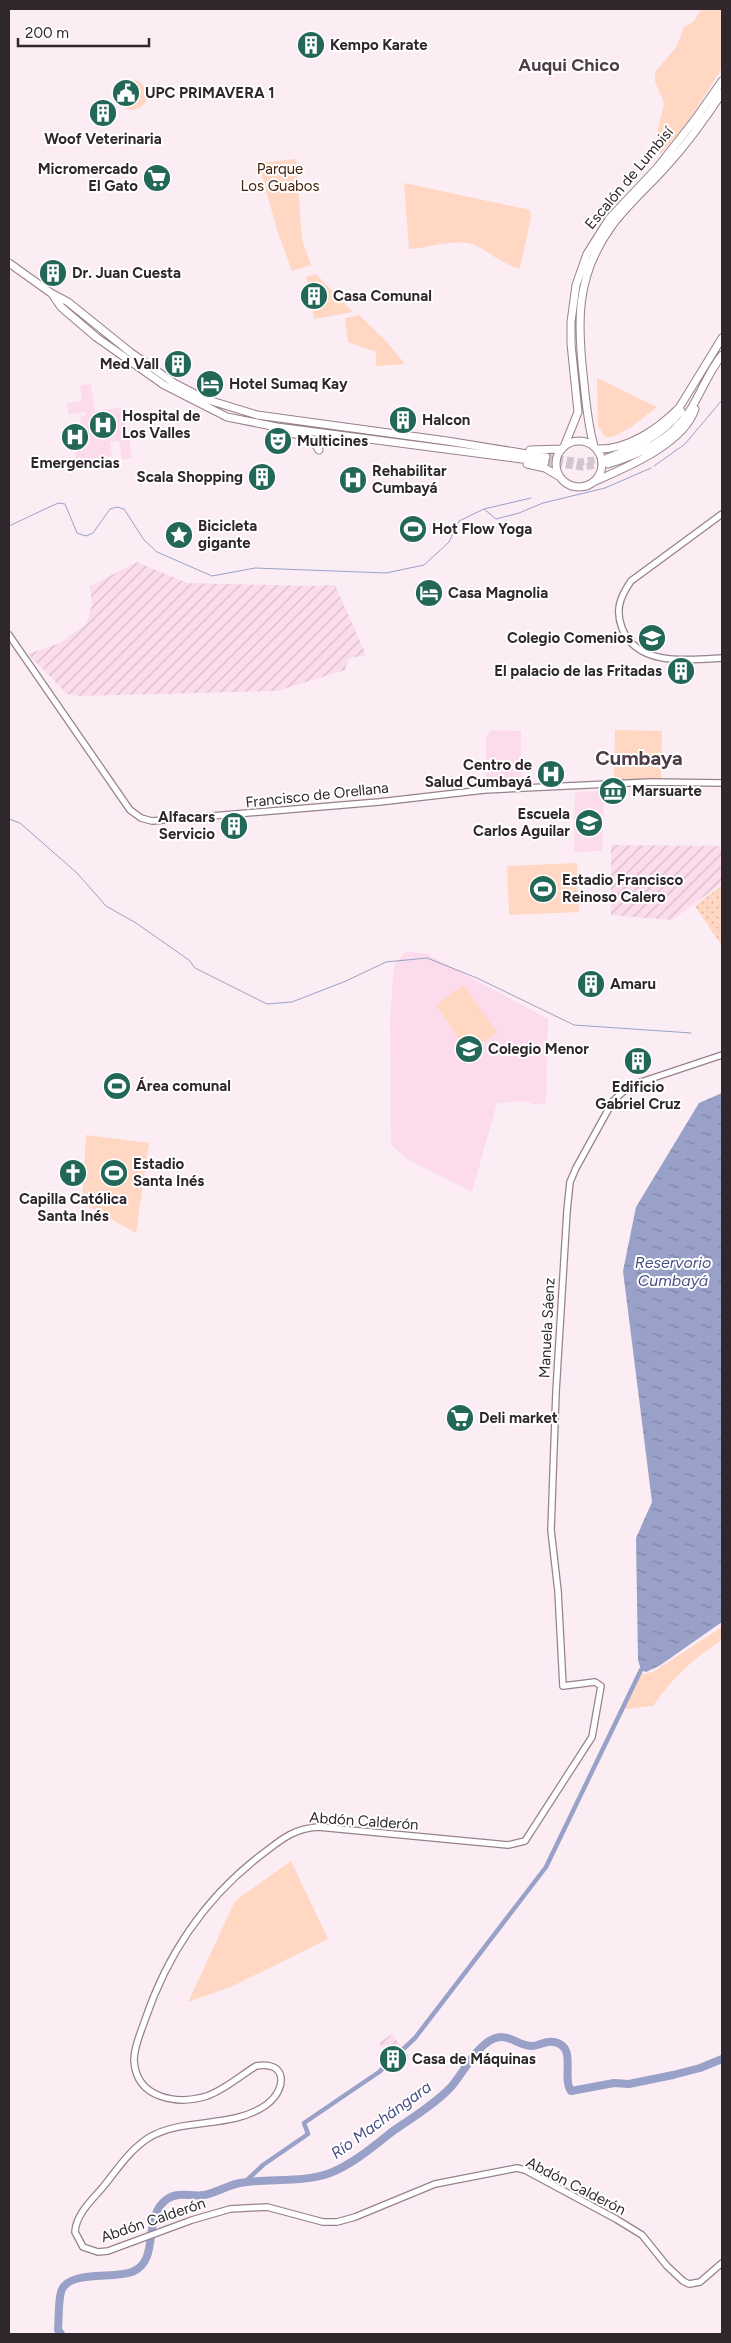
<svg xmlns="http://www.w3.org/2000/svg" width="731" height="2343" viewBox="0 0 731 2343" font-family="Figtree,sans-serif">
  <style>
    .built { fill: #fbdbec }
    .industrial { fill: url(#industrial-furrows) }
    .grass { fill: url(#grass-dots) }
    .green { fill: #ffd7c2 }
    .water { fill: url(#water-ripples) }
    .lines { fill: none; stroke-linecap: round; stroke-linejoin: round }
    .stream { stroke: #9aa1c8; stroke-width: 1 }
    .canal { stroke: #9aa1c8; stroke-width: 4.5 }
    .river { stroke: #9aa1c8; stroke-width: 8 }
    .major-tunnel { stroke: #d3c5cd; stroke-width: 7; stroke-dasharray: 7 3.5; stroke-linecap: butt }
    .minor-casing { stroke: #97818d; stroke-width: 8 }
    .major-casing { stroke: #97818d; stroke-width: 9 }
    .minor { stroke: #fff; stroke-width: 5.5 }
    .major { stroke: #fff; stroke-width: 7 }
    .labels { text-anchor: middle; dominant-baseline: central; stroke-width: 4; stroke-linejoin: round; paint-order: stroke }
    .poi-label { font-size: 15px; font-weight: bold; fill: #30272c; stroke: #fff; text-anchor: start }
    .park-label { font-size: 15px; fill: #492209; stroke: #fff }
    .street-label { font-size: 15px; fill: #30272c; stroke: #fff }
    .water-label { font-size: 16px; font-style: italic; fill: #484e83; stroke: #fff }
    .quarter-label { font-size: 18px; font-weight: bold; fill: #4f3c47; stroke: #fff }
    .district-label { font-size: 20px; font-weight: bold; fill: #4f3c47; stroke: #fff }
  </style>
  <defs>
    <pattern id="industrial-furrows" width="10" height="10" patternUnits="userSpaceOnUse" patternTransform="scale(1.25)"><rect width="10" height="10" fill="#fbdbec"/><path d="M-1 1l2-2M0 10L10 0M9 11l2-2" fill="none" stroke="#d7bccb"/></pattern>
    <pattern id="grass-dots" width="8" height="8" patternUnits="userSpaceOnUse" patternTransform="scale(1.25)"><rect width="8" height="8" fill="#ffd7c2"/><path d="M2 2h.1M6 6h.1" fill="none" stroke="#dbb9a7" stroke-width="1.8" stroke-linecap="round"/></pattern>
    <pattern id="water-ripples" width="26" height="14" patternUnits="userSpaceOnUse" patternTransform="scale(1.25)"><rect width="26" height="14" fill="#9aa1c8"/><path d="M2 4q2-2 4 0t4 0M15 11q2-2 4 0t4 0" fill="none" stroke="#7e83a3"/></pattern>
  </defs>
  <rect width="100%" height="100%" fill="#fcedf5"/>
  <!-- built -->
  <path class="built" d="M91 384 95 411 122 407 126 437H129L132 458 122 460 119 441 110 442 112 456 76 461 73 434 82 433 80 417 86 416V412L68 414 67 403 82 401 80 385Z
    M491 730 521 731V784L486 786V737Z
    M601 791 604 794 602 851 574 852 575 792Z
    M406 951 427 954 548 1019 546 1103 534 1105 526 1101 497 1103 472 1192 410 1161 391 1145 390 1019 394 965Z"/>
  <!-- industrial -->
  <path class="industrial" d="M137 562 187 583 311 586 335 585 366 655 349 658 345 670 277 691 81 696 67 694 28 654 60 643 87 623 92 604 90 586Z
    M611 845 722 846V883L672 920 611 915Z
    M392 2034 410 2058 398 2068 379 2043Z"/>
  <!-- grass -->
  <path class="grass" d="M722 885V946L695 906Z"/>
  <!-- green -->
  <path class="green" d="M701 9H722V68L688 122 660 155 657 134 664 103 655 81V72L677 46 684 27 694 21Z
    M117 95a15 15 0 1 1 30 0a15 15 0 1 1-30 0Z
    M296 159 302 240 311 265 292 271 279 236 258 163Z
    M404 183 530 210 531 217 520 268C511 270 484 248 472 244 452 239 429 248 409 249Z
    M316 274 353 312 314 319 306 277Z
    M359 315 386 341 405 364 376 366V352L348 342 345 318Z
    M597 378 657 407C645 416 620 439 605 437L598 426Z
    M615 730 662 731 661 781 614 780Z
    M577 863 579 912 509 915 507 866Z
    M464 985 497 1033 468 1053 436 1005Z
    M86 1135 149 1143 136 1233 82 1203Z
    M722 1627V1640C694 1658 672 1678 653 1706L625 1709 642 1674 653 1672Z
    M291 1861 328 1939 233 1986 188 2002 235 1901Z"/>
  <!-- water -->
  <path class="water" d="M722 1093V1622L659 1666 646 1672 641 1670 638 1660 636 1538 652 1502 623 1271 636 1207 699 1103Z"/>
  <g class="lines">
    <!-- stream -->
    <path class="stream" d="M654 466 685 444 722 400
      M484 509 496 519 519 513 543 503 605 488 651 468
      M9 526 58 503 65 504 77 533 86 536 93 533 110 509 117 507 124 509 144 540 157 552 212 576 255 568 386 573 424 565 449 542 459 521 484 509 531 498
      M9 819 20 823 77 873 106 906 136 923 189 960 195 968 267 1004 292 1002 346 981 386 962 427 958 477 978 574 1025 691 1033"/>
    <!-- canal -->
    <path class="canal" d="M245 2182 263 2165 308 2134 304 2123 379 2072 415 2038 546 1867 641 1670"/>
    <!-- river -->
    <path class="river" d="M61 2334 58 2330C59 2318 58 2304 61 2292 67 2269 117 2280 134 2271 160 2259 142 2217 167 2199 179 2191 191 2197 204 2195 216 2193 228 2185 240 2183 268 2178 304 2183 330 2173 353 2164 374 2146 393 2131 412 2118 435 2104 451 2087 463 2074 479 2039 500 2037 511 2036 520 2046 532 2046 540 2046 545 2040 554 2042 578 2046 561 2078 571 2091L614 2083 629 2084 673 2075 700 2068 722 2059"/>
    <!-- major-tunnel -->
    <path class="major-tunnel" d="M546 457 581 462 607 458
      M545 462 581 467 608 464"/>
    <defs>
      <path id="minor" d="M722 514 631 581C620 597 615 610 622 628 637 667 689 660 722 658
        M9 635 130 810 141 818 152 821 379 802 484 790 651 782 722 783
        M722 1055 635 1084 625 1090 613 1101 576 1168 570 1182 567 1211 556 1392 551 1530 558 1591 563 1686 595 1682 601 1686 592 1737 525 1841 508 1845 318 1827C292 1829 281 1840 261 1855 205 1898 168 1952 145 2020 141 2032 134 2046 134 2060 136 2099 177 2105 207 2096 224 2090 240 2076 256 2066 287 2060 288 2089 266 2105 232 2129 185 2117 150 2137 130 2149 117 2170 103 2187 92 2200 76 2214 75 2232L83 2247 98 2252 108 2251 192 2220 230 2209 267 2207 323 2222H337L355 2217 435 2184 517 2168 525 2170 616 2219 642 2235 667 2266 683 2281 689 2284 700 2282 722 2263"/>
      <path id="major" d="M9 263 51 293 68 302 130 352 174 383 205 399 257 415 447 441 546 457
        M52 294 61 307 96 337 164 385 227 417 277 427 545 462
        M291 433 312 439 319 450
        M556 464a23 23 0 1 1 46 0a23 23 0 1 1-46 0Z
        M594 446C588 425 586 404 584 383 577 324 575 277 611 227 627 205 647 188 665 168 686 145 705 119 722 93
        M564 447 578 412 571 344V322L576 285 587 254 609 219 657 168 694 121 722 81
        M597 449C628 450 658 429 679 408L722 338
        M530 450 562 449
        M607 458C636 448 662 435 681 411
        M527 464 545 468 560 477
        M608 464C639 454 670 441 689 412 701 393 708 373 722 355
        M593 482C625 468 684 444 695 409"/>
    </defs>
    <!-- minor casing -->
    <use href="#minor" class="minor-casing"/>
    <!-- major casing -->
    <use href="#major" class="major-casing"/>
    <!-- minor -->
    <use href="#minor" class="minor"/>
    <!-- major -->
    <use href="#major" class="major"/>
  </g>
  <!-- icons -->
  <defs>
    <symbol id="building-disc" viewBox="-11 -11 22 22"><circle r="9.5" fill="#236759" stroke="#fff"/><path d="M-4-6H4V6H1V3H-1V6H-4ZM-2.5-4.3h1.7v1.8h-1.7ZM.8-4.3h1.7v1.8H.8ZM-2.5-1h1.7V.8h-1.7ZM.8-1h1.7V.8H.8Z" fill="#fff"/></symbol>
    <symbol id="civic-disc" viewBox="-11 -11 22 22"><circle r="9.5" fill="#236759" stroke="#fff"/><path d="M-.6-6.5H3V-4.5H.6V-3L4-1V1h2V6H-6V1h2V-1L-.6-3ZM-1.2 2.5V6h2.4V2.5Z" fill="#fff"/></symbol>
    <symbol id="supermarket-disc" viewBox="-11 -11 22 22"><circle r="9.5" fill="#236759" stroke="#fff"/><path d="M-6-5.5h2.5l.6 2H6L4.5 2H-2.5L-4.4-4H-6ZM-1.5 3.2a1.3 1.3 0 1 0 .1 0ZM3 3.2a1.3 1.3 0 1 0 .1 0Z" fill="#fff"/></symbol>
    <symbol id="hotel-disc" viewBox="-11 -11 22 22"><circle r="9.5" fill="#236759" stroke="#fff"/><path d="M-6-4.5h1.5V1H6V5H4.5V3h-9V5H-6ZM-4 0a1.8 1.8 0 1 1 3.6 0ZM.5 0V-2.5h3Q6-2.5 6 0Z" fill="#fff"/></symbol>
    <symbol id="hospital-disc" viewBox="-11 -11 22 22"><circle r="9.5" fill="#236759" stroke="#fff"/><path d="M-5-5h3v3.5h4V-5h3V5h-3V1.5h-4V5h-3Z" fill="#fff"/></symbol>
    <symbol id="theatre-disc" viewBox="-11 -11 22 22"><circle r="9.5" fill="#236759" stroke="#fff"/><path d="M-5-5.5Q0-4 5-5.5V0Q5 5 0 6Q-5 5-5 0ZM-3.3-2.5H-1v1.5H-3.3ZM1-2.5H3.3v1.5H1ZM-2.8 1Q0 5.5 2.8 1Z" fill="#fff"/></symbol>
    <symbol id="stadium-disc" viewBox="-11 -11 22 22"><circle r="9.5" fill="#236759" stroke="#fff"/><path d="M0-5a6.5 5 0 1 0 0 10a6.5 5 0 1 0 0-10ZM-3.5-1.8h7v3.6h-7Z" fill="#fff"/></symbol>
    <symbol id="sight-disc" viewBox="-11 -11 22 22"><circle r="9.5" fill="#236759" stroke="#fff"/><path d="M0-6L1.8-2.2L6-1.7L2.9 1.2L3.7 5.4L0 3.3L-3.7 5.4L-2.9 1.2L-6-1.7L-1.8-2.2Z" fill="#fff"/></symbol>
    <symbol id="school-disc" viewBox="-11 -11 22 22"><circle r="9.5" fill="#236759" stroke="#fff"/><path d="M0-5L7-2L0 1L-7-2ZM-4 1L0 2.5L4 1V4Q0 6-4 4Z" fill="#fff"/></symbol>
    <symbol id="museum-disc" viewBox="-11 -11 22 22"><circle r="9.5" fill="#236759" stroke="#fff"/><path d="M0-6L6-3V-2H-6V-3ZM-5-1h2V3h-2ZM-1-1h2V3h-2ZM3-1h2V3H3ZM-6 4H6V6H-6Z" fill="#fff"/></symbol>
    <symbol id="church-disc" viewBox="-11 -11 22 22"><circle r="9.5" fill="#236759" stroke="#fff"/><path d="M-1.2-6h2.4v3.5h3.3v2.4h-3.3V6h-2.4V-.1h-3.3v-2.4h3.3Z" fill="#fff"/></symbol>
  </defs>
  <g fill-rule="evenodd">
    <use href="#building-disc" x="295" y="29" width="32" height="32"/>
    <use href="#civic-disc" x="110" y="77" width="32" height="32"/>
    <use href="#building-disc" x="87" y="97" width="32" height="32"/>
    <use href="#supermarket-disc" x="141" y="162" width="32" height="32"/>
    <use href="#building-disc" x="37" y="257" width="32" height="32"/>
    <use href="#building-disc" x="298" y="280" width="32" height="32"/>
    <use href="#building-disc" x="162" y="348" width="32" height="32"/>
    <use href="#hotel-disc" x="194" y="368" width="32" height="32"/>
    <use href="#building-disc" x="387" y="404" width="32" height="32"/>
    <use href="#hospital-disc" x="87" y="409" width="32" height="32"/>
    <use href="#hospital-disc" x="59" y="421" width="32" height="32"/>
    <use href="#theatre-disc" x="262" y="425" width="32" height="32"/>
    <use href="#building-disc" x="246" y="461" width="32" height="32"/>
    <use href="#hospital-disc" x="337" y="464" width="32" height="32"/>
    <use href="#stadium-disc" x="397" y="513" width="32" height="32"/>
    <use href="#sight-disc" x="163" y="519" width="32" height="32"/>
    <use href="#hotel-disc" x="413" y="577" width="32" height="32"/>
    <use href="#school-disc" x="636" y="622" width="32" height="32"/>
    <use href="#building-disc" x="665" y="655" width="32" height="32"/>
    <use href="#hospital-disc" x="535" y="758" width="32" height="32"/>
    <use href="#museum-disc" x="597" y="775" width="32" height="32"/>
    <use href="#school-disc" x="573" y="807" width="32" height="32"/>
    <use href="#building-disc" x="218" y="810" width="32" height="32"/>
    <use href="#stadium-disc" x="527" y="873" width="32" height="32"/>
    <use href="#building-disc" x="575" y="968" width="32" height="32"/>
    <use href="#school-disc" x="453" y="1033" width="32" height="32"/>
    <use href="#building-disc" x="622" y="1045" width="32" height="32"/>
    <use href="#stadium-disc" x="101" y="1070" width="32" height="32"/>
    <use href="#church-disc" x="57" y="1157" width="32" height="32"/>
    <use href="#stadium-disc" x="98" y="1157" width="32" height="32"/>
    <use href="#supermarket-disc" x="444" y="1402" width="32" height="32"/>
    <use href="#building-disc" x="377" y="2043" width="32" height="32"/>
  </g>
  <g class="labels">
    <!-- poi labels -->
    <g class="poi-label">
      <text x="330" y="45">Kempo Karate</text>
      <text x="145" y="93">UPC PRIMAVERA 1</text>
      <text x="103" y="139" text-anchor="middle">Woof Veterinaria</text>
      <text x="138" y="169" text-anchor="end">Micromercado<tspan x="138" dy="17">El Gato</tspan></text>
      <text x="72" y="273">Dr. Juan Cuesta</text>
      <text x="333" y="296">Casa Comunal</text>
      <text x="159" y="364" text-anchor="end">Med Vall</text>
      <text x="229" y="384">Hotel Sumaq Kay</text>
      <text x="122" y="416">Hospital de<tspan x="122" dy="17">Los Valles</tspan></text>
      <text x="422" y="420">Halcon</text>
      <text x="297" y="441">Multicines</text>
      <text x="75" y="463" text-anchor="middle">Emergencias</text>
      <text x="372" y="471">Rehabilitar<tspan x="372" dy="17">Cumbayá</tspan></text>
      <text x="243" y="477" text-anchor="end">Scala Shopping</text>
      <text x="198" y="526">Bicicleta<tspan x="198" dy="17">gigante</tspan></text>
      <text x="432" y="529">Hot Flow Yoga</text>
      <text x="448" y="593">Casa Magnolia</text>
      <text x="633" y="638" text-anchor="end">Colegio Comenios</text>
      <text x="662" y="671" text-anchor="end">El palacio de las Fritadas</text>
      <text x="532" y="765" text-anchor="end">Centro de<tspan x="532" dy="17">Salud Cumbayá</tspan></text>
      <text x="632" y="791">Marsuarte</text>
      <text x="570" y="814" text-anchor="end">Escuela<tspan x="570" dy="17">Carlos Aguilar</tspan></text>
      <text x="215" y="817" text-anchor="end">Alfacars<tspan x="215" dy="17">Servicio</tspan></text>
      <text x="562" y="880">Estadio Francisco<tspan x="562" dy="17">Reinoso Calero</tspan></text>
      <text x="610" y="984">Amaru</text>
      <text x="488" y="1049">Colegio Menor</text>
      <text x="136" y="1086">Área comunal</text>
      <text x="638" y="1087" text-anchor="middle">Edificio<tspan x="638" dy="17">Gabriel Cruz</tspan></text>
      <text x="133" y="1164">Estadio<tspan x="133" dy="17">Santa Inés</tspan></text>
      <text x="73" y="1199" text-anchor="middle">Capilla Católica<tspan x="73" dy="17">Santa Inés</tspan></text>
      <text x="479" y="1418">Deli market</text>
      <text x="412" y="2059">Casa de Máquinas</text>
    </g>
    <!-- park labels -->
    <g class="park-label">
      <text x="280" y="169">Parque<tspan x="280" dy="17">Los Guabos</tspan></text>
    </g>
    <!-- street labels -->
    <g class="street-label">
      <text transform="translate(629 178) rotate(-50)">Escalón de Lumbisí</text>
      <text transform="translate(317 795) rotate(-6)">Francisco de Orellana</text>
      <text transform="translate(547 1328) rotate(-87)">Manuela Sáenz</text>
      <text transform="translate(364 1821) rotate(4)">Abdón Calderón</text>
      <text transform="translate(576 2186) rotate(27)">Abdón Calderón</text>
      <text transform="translate(153 2220) rotate(-19)">Abdón Calderón</text>
    </g>
    <!-- water labels -->
    <g class="water-label">
      <text x="673" y="1262">Reservorio<tspan x="673" dy="18">Cumbayá</tspan></text>
      <text transform="translate(381 2120) rotate(-36)">Río Machángara</text>
    </g>
    <!-- quarter labels -->
    <g class="quarter-label">
      <text x="569" y="65">Auqui Chico</text>
    </g>
    <!-- district labels -->
    <g class="district-label">
      <text x="639" y="758">Cumbaya</text>
    </g>
  </g>
  <!-- border -->
  <rect width="731" height="2343" fill="none" stroke="#30272c" stroke-width="20"/>
  <!-- scale -->
  <path d="M18 38v8h131v-8" fill="none" stroke="#30272c" stroke-width="2.5"/>
  <text x="25" y="38" font-size="15" fill="#30272c" stroke="#ffffff" stroke-width="4" paint-order="stroke">200 m</text>
</svg>
